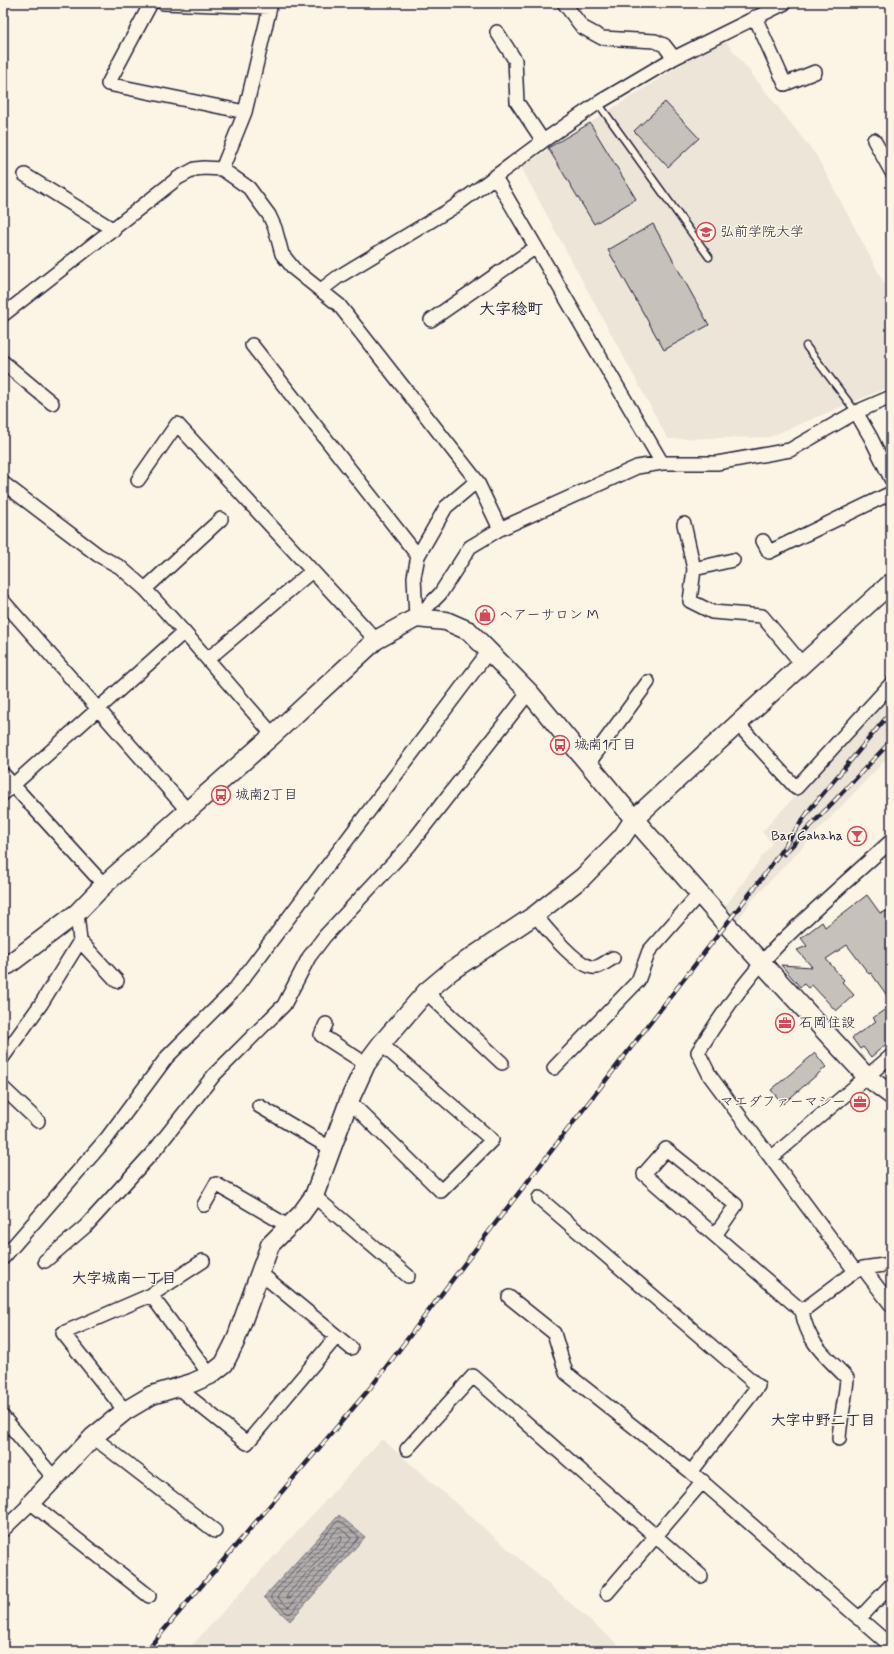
<svg xmlns="http://www.w3.org/2000/svg" width="894" height="1654" viewBox="0 0 894 1654" font-family="Mynerve,'Klee One',sans-serif">
  <style>
    .built { fill: #ece5d8 }
    .water { fill: url(#water-rules); stroke: #78757e }
    .lines { fill: none; stroke-linecap: round; stroke-linejoin: round }
    .shore { stroke: #5c5a68; stroke-width: 1 }
    .building { fill: #c6c1bb; stroke: #22223b }
    .lane-casing { stroke: #22223b; stroke-width: 9 }
    .street-casing { stroke: #22223b; stroke-width: 16 }
    .secondary-casing { stroke: #22223b; stroke-width: 21 }
    .lane { stroke: #fcf5e5; stroke-width: 6 }
    .street { stroke: #fcf5e5; stroke-width: 13 }
    .secondary { stroke: #fcf5e5; stroke-width: 18 }
    .rail-casing { stroke: #22223b; stroke-width: 4.5 }
    .rail { stroke: #fcf5e5; stroke-width: 3; stroke-dasharray: 9; stroke-linecap: butt }
    .labels { text-anchor: middle; dominant-baseline: central; stroke-width: 3; stroke-linejoin: round; paint-order: stroke }
    .poi-label { font-size: 14px; fill: #22223b; stroke: #fcf5e5; text-anchor: start }
    .neighbourhood-label { font-size: 15px; font-weight: bold; fill: #22223b; stroke: #fcf5e5 }
    .quarter-label { font-size: 16px; font-weight: bold; fill: #22223b; stroke: #fcf5e5 }
  </style>
  <defs>
    <pattern id="water-rules" width="6" height="5" patternUnits="userSpaceOnUse"><rect width="6" height="5" fill="#b2adab"/><path d="M0 2.5h6" fill="none" stroke="#908c8c"/></pattern>
  </defs>
  <rect width="100%" height="100%" fill="#fcf5e5"/>
  <filter id="ink" filterUnits="userSpaceOnUse"><feTurbulence type="fractalNoise" baseFrequency=".025" numOctaves="2"/><feDisplacementMap in="SourceGraphic" scale="8" xChannelSelector="R" yChannelSelector="G"/><feConvolveMatrix kernelMatrix="1 2 1 2 8 2 1 2 1" color-interpolation-filters="sRGB"/></filter>
  <g filter="url(#ink)">
    <!-- built -->
    <path class="built" d="M723 38 816 155 891 296V386L769 437 668 439 521 167Z
      M891 692V754L753 899 737 921 725 907 772 843 762 832Z
      M382 1439 625 1651H187Z"/>
    <!-- water -->
    <path class="water" d="M339 1515 365 1537 290 1621 264 1597Z"/>
    <g class="lines">
      <!-- shore -->
      <path class="shore" d="M338 1521H340L358 1536V1539L291 1613 288 1614 271 1598V1596Z
        M339 1528 351 1537V1539L290 1606 288 1607 278 1598V1596Z
        M341 1536 342 1540 290 1598H287V1595L339 1537Z"/>
    </g>
    <!-- building -->
    <path class="building" d="M665 102 699 138 668 167 634 131Z
      M590 123 636 199 594 224 548 148Z
      M653 224 709 325 664 350 608 250Z
      M867 895 880 913 891 910V1001L871 973 869 974 847 945 826 959 844 980 842 982 854 995 836 1011 812 985 808 988 804 984 800 987 781 965 812 967 797 950 807 946 801 938 822 922 825 927Z
      M891 1005V1040L871 1057 863 1047 860 1049 852 1038 876 1021 873 1018Z
      M815 1053 826 1067 783 1104 771 1090Z"/>
    <g class="lines">
      <defs>
        <path id="lane" d="M598 103 709 257
          M806 346 856 412"/>
        <path id="street" d="M151 3 108 84 245 112
          M163 3 270 7
          M564 3 582 27 602 38 655 41 664 45 674 58
          M755 17 785 84 815 72
          M497 32 515 60 517 102 543 141
          M874 140 891 171
          M222 169 245 112 271 3
          M25 175 114 230
          M495 177 662 463
          M321 290 338 277 454 207 543 141 598 103 674 58 785 3
          M3 315 178 178 195 169 204 168 222 169 249 188 269 215 275 228 282 254 294 269 339 305 477 481 446 507 418 556 414 577 416 618
          M431 320 536 247
          M252 345 418 556
          M3 362 52 403
          M856 412 871 438 891 479
          M138 480 177 424 376 640
          M3 483 98 555 120 567 145 589 184 632
          M684 524 694 569 690 601 712 612 762 616 802 664
          M500 529 637 467 662 463H717L790 450 856 412 891 397
          M763 541 769 552 891 493
          M694 569 733 560
          M145 589 221 519
          M3 601 187 810
          M416 618 440 594 470 547 500 529 477 481
          M208 659 312 571
          M737 723 796 788 891 684
          M588 764 648 682
          M3 774 104 885
          M3 794 184 632 273 735
          M535 915C545 927 580 971 597 967 603 965 609 960 613 958
          M80 941 117 981
          M426 992 502 1063
          M326 1024 321 1035 366 1064
          M3 1057 41 1004 80 941 77 913
          M554 1068 638 981 649 951 699 894
          M3 1088 38 1121
          M349 1101 441 1191 492 1140 381 1044
          M259 1106 332 1149
          M771 1158 891 1056
          M314 1196 408 1276
          M539 1198 758 1386 691 1472 891 1646
          M204 1205 216 1184 288 1226
          M716 1234 736 1205 666 1149 644 1174 802 1311
          M3 1258 107 1138 167 1057 235 989 489 651
          M45 1261 86 1226 155 1150 214 1075 284 1005 309 957 325 936 409 846 529 692
          M863 1268 891 1305
          M855 1271 710 1076 698 1052C722 1013 750 973 783 940 818 906 855 874 891 841
          M259 1272 351 1348
          M151 1295 210 1375
          M509 1297 554 1333 566 1373 691 1472
          M178 1388 247 1443 337 1336
          M125 1411 63 1333 151 1295 203 1261
          M3 1417 54 1478
          M93 1437 215 1531
          M839 1439C840 1418 846 1398 847 1378 825 1355 808 1344 802 1311L855 1271 863 1268 891 1264
          M407 1449 473 1376 701 1576
          M3 1530 31 1503 149 1596
          M607 1593 703 1481
          M859 1619 891 1585"/>
        <path id="secondary" d="M3 965H8L77 913 104 885 273 735 376 640 416 618 446 621 469 631 529 692 634 819 726 924 867 1077 891 1095
          M31 1503 93 1437 125 1411 152 1395 192 1383 210 1375 224 1364 235 1342 270 1245 301 1214 314 1196 349 1101 366 1064 381 1044 426 992 451 971 535 915 583 877 622 837 634 819 891 583"/>
      </defs>
      <!-- lane casing -->
      <use href="#lane" class="lane-casing"/>
      <!-- street casing -->
      <use href="#street" class="street-casing"/>
      <!-- secondary casing -->
      <use href="#secondary" class="secondary-casing"/>
      <!-- lane -->
      <use href="#lane" class="lane"/>
      <!-- street -->
      <use href="#street" class="street"/>
      <!-- secondary -->
      <use href="#secondary" class="secondary"/>
      <defs>
        <path id="rail" d="M784 854 891 741
          M146 1651 371 1387 484 1238 765 874 811 808 891 712"/>
      </defs>
      <!-- rail casing -->
      <use href="#rail" class="rail-casing"/>
      <!-- rail -->
      <use href="#rail" class="rail"/>
    </g>
  </g>
  <!-- icons -->
  <defs>
    <symbol id="university-ring" viewBox="-11 -11 22 22"><circle r="9.5" fill="#fcf5e5" stroke="#d1495b" stroke-width="1.5"/><path d="M0-5L7-2L0 1L-7-2ZM-4 1L0 2.5L4 1V4Q0 6-4 4Z" fill="#d1495b"/></symbol>
    <symbol id="shop-ring" viewBox="-11 -11 22 22"><circle r="9.5" fill="#fcf5e5" stroke="#d1495b" stroke-width="1.5"/><path d="M-5-2.5h2.3a2.7 3.5 0 0 1 5.4 0H5L5.5 6h-11ZM-1.5-2.5h3a1.5 2.3 0 0 0-3 0Z" fill="#d1495b"/></symbol>
    <symbol id="bus-ring" viewBox="-11 -11 22 22"><circle r="9.5" fill="#fcf5e5" stroke="#d1495b" stroke-width="1.5"/><path d="M-5-6H5V4H4V6H2V4H-2V6H-4V4H-5ZM-3.5-4V0h7V-4ZM-3.5 1.2v1.5H-2V1.2ZM2 1.2v1.5H3.5V1.2Z" fill="#d1495b"/></symbol>
    <symbol id="bar-ring" viewBox="-11 -11 22 22"><circle r="9.5" fill="#fcf5e5" stroke="#d1495b" stroke-width="1.5"/><path d="M-6-5H6L.8 .8V4.5H3.5V6h-7V4.5H-.8V.8Z" fill="#d1495b"/></symbol>
    <symbol id="office-ring" viewBox="-11 -11 22 22"><circle r="9.5" fill="#fcf5e5" stroke="#d1495b" stroke-width="1.5"/><path d="M-6-3h4V-5.5h4V-3h4V5H-6ZM-1-4.5V-3h2v-1.5ZM-6 0V1H6V0Z" fill="#d1495b"/></symbol>
  </defs>
  <g fill-rule="evenodd">
    <use href="#university-ring" x="695" y="221" width="22" height="22"/>
    <use href="#shop-ring" x="474" y="604" width="22" height="22"/>
    <use href="#bus-ring" x="549" y="734" width="22" height="22"/>
    <use href="#bus-ring" x="210" y="784" width="22" height="22"/>
    <use href="#bar-ring" x="846" y="825" width="22" height="22"/>
    <use href="#office-ring" x="774" y="1012" width="22" height="22"/>
    <use href="#office-ring" x="849" y="1091" width="22" height="22"/>
  </g>
  <g class="labels">
    <!-- poi labels -->
    <g class="poi-label">
      <text x="720" y="232">弘前学院大学</text>
      <text x="499" y="615">ヘアーサロン M</text>
      <text x="574" y="745">城南1丁目</text>
      <text x="235" y="795">城南2丁目</text>
      <text x="843" y="836" text-anchor="end">Bar Gahaha</text>
      <text x="799" y="1023">石岡住設</text>
      <text x="846" y="1102" text-anchor="end">マエダファーマシー</text>
    </g>
    <!-- neighbourhood labels -->
    <g class="neighbourhood-label">
      <text x="124" y="1279">大字城南一丁目</text>
      <text x="823" y="1421">大字中野二丁目</text>
    </g>
    <!-- quarter labels -->
    <g class="quarter-label">
      <text x="511" y="309">大字稔町</text>
    </g>
  </g>
  <!-- margin -->
  <rect width="894" height="1654" fill="none" stroke="#fcf5e5" stroke-width="16"/>
  <rect x="8" y="8" width="878" height="1638" fill="none" stroke="#22223b" stroke-width="1.5" filter="url(#ink)"/>
</svg>
